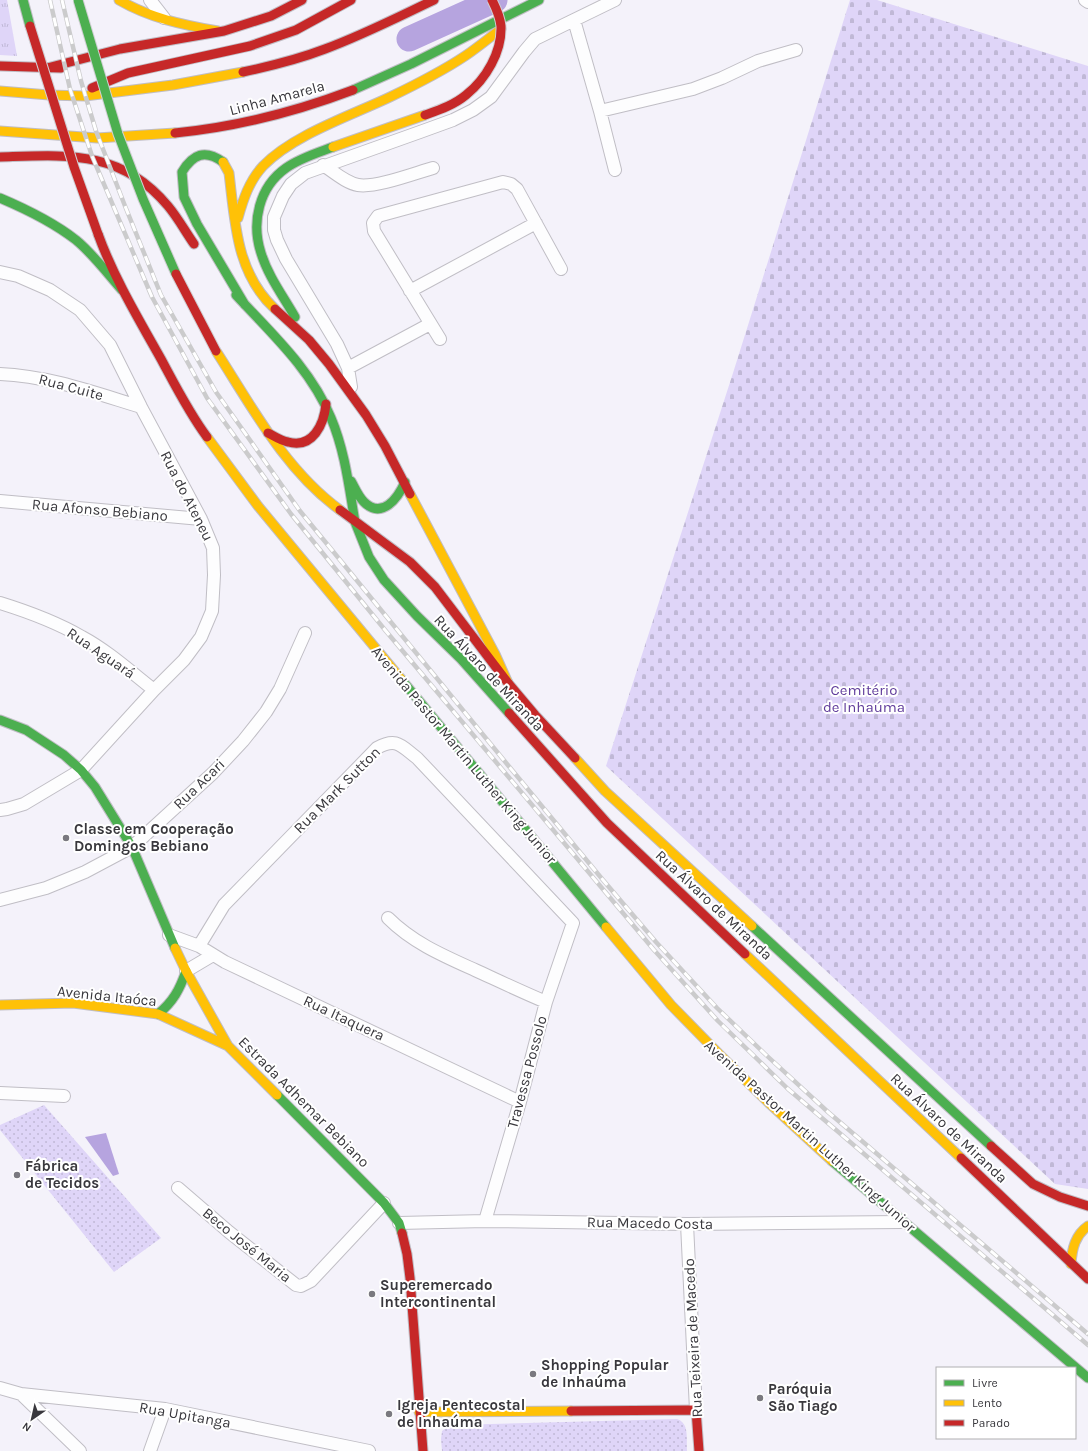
<svg xmlns="http://www.w3.org/2000/svg" width="1088" height="1451" viewBox="0 0 1088 1451" font-family="Karla,sans-serif">
  <style>
    .grass { fill: url(#grass-tufts) }
    .cemetery { fill: url(#cemetery-stones) }
    .park { fill: url(#park-dots) }
    .water { fill: #b6a4df }
    .lines { fill: none; stroke-linecap: round; stroke-linejoin: round }
    .river { stroke: #b6a4df; stroke-width: 25 }
    .street-casing { stroke: #c0bec5; stroke-width: 14 }
    .fast-casing { stroke: #c0bec5; stroke-width: 11 }
    .slow-casing { stroke: #c0bec5; stroke-width: 11 }
    .jam-casing { stroke: #c0bec5; stroke-width: 11 }
    .street { stroke: #fdfdfe; stroke-width: 12 }
    .fast { stroke: #4caf50; stroke-width: 9 }
    .slow { stroke: #ffc107; stroke-width: 9 }
    .jam { stroke: #c62828; stroke-width: 9 }
    .rail-casing { stroke: #cbcbcc; stroke-width: 4.5 }
    .rail { stroke: #fff; stroke-width: 3; stroke-dasharray: 9; stroke-linecap: butt }
    .fast-bridge-casing { stroke: #d0cfd3; stroke-width: 11; stroke-linecap: butt }
    .jam-bridge-casing { stroke: #d0cfd3; stroke-width: 11; stroke-linecap: butt }
    .fast-bridge { stroke: #4caf50; stroke-width: 9 }
    .jam-bridge { stroke: #c62828; stroke-width: 9 }
    .poi-dot { fill: #7a797f; stroke: #fff; stroke-width: 1.5 }
    .labels { text-anchor: middle; dominant-baseline: central; stroke-width: 4; stroke-linejoin: round; paint-order: stroke }
    .street-label { font-size: 15px; fill: #39383d; stroke: #fff }
    .park-label { font-size: 15px; fill: #603b9b; stroke: #fff }
    .poi-label { font-size: 15px; font-weight: bold; fill: #39383d; stroke: #fff; text-anchor: start }
  </style>
  <defs>
    <pattern id="grass-tufts" width="24" height="20" patternUnits="userSpaceOnUse"><rect width="24" height="20" fill="#dfd5f8"/><path d="M3 7l-1-3M5 7V3M7 7l1-3M15 17l-1-3M17 17v-4M19 17l1-3" fill="none" stroke="#c0b8d6"/></pattern>
    <pattern id="cemetery-stones" width="16" height="16" patternUnits="userSpaceOnUse"><rect width="16" height="16" fill="#dfd5f8"/><path d="M2 7V4a2 2 0 0 1 4 0v3zM10 15v-3a2 2 0 0 1 4 0v3z" fill="#c0b8d6"/></pattern>
    <pattern id="park-dots" width="8" height="8" patternUnits="userSpaceOnUse"><rect width="8" height="8" fill="#dfd5f8"/><path d="M2 2h.1M6 6h.1" fill="none" stroke="#c0b8d6" stroke-width="1.8" stroke-linecap="round"/></pattern>
  </defs>
  <rect width="100%" height="100%" fill="#f4f2fa"/>
  <!-- grass -->
  <path class="grass" d="M0 0H7L17 56 0 55Z"/>
  <!-- cemetery -->
  <path class="cemetery" d="M850 0H877L1088 66V1189L1055 1184 606 766 733 373Z"/>
  <!-- park -->
  <path class="park" d="M44 1105 161 1238 114 1272 0 1130V1125Z
    M677 1419C690 1423 686 1440 687 1451H442L441 1439 442 1431 446 1428 454 1425Z"/>
  <!-- water -->
  <path class="water" d="M106 1133 119 1174 113 1176 85 1137Z"/>
  <g class="lines">
    <!-- river -->
    <path class="river" d="M409 39 495 0"/>
    <defs>
      <path id="street" d="M150 0 164 18
        M1085 0 1088 2
        M574 20 600 111 615 170
        M600 111 693 89 722 78 758 61 796 50
        M323 165C334 172 346 183 358 185 376 188 415 173 433 168
        M0 272 18 276 50 290 80 310 110 345 141 407 201 519 213 548 214 575 212 611 201 637 184 660 154 690 81 770 24 804 7 809 0 810
        M410 291 536 223
        M440 339 374 231 373 223 378 216 503 182 511 184 517 189 561 269
        M348 368 430 324
        M0 374C49 376 95 393 141 407
        M351 387 348 368 337 344 286 259 277 240 274 230V217L283 196 291 184 305 173 420 132 453 120 473 110 491 97 524 52 535 39 615 0
        M0 501 201 519
        M0 603C29 612 56 622 82 637 108 651 131 672 154 690
        M0 900 46 888 85 872 132 847 213 773 243 741 266 712 280 689 305 633
        M388 918C413 943 444 956 475 970 499 981 522 992 546 1002
        M169 935 199 946 225 962 520 1102
        M199 946 224 905 377 748C397 737 401 746 417 758L573 923 546 1002 520 1102 485 1221
        M186 971 213 955
        M0 1093 64 1096
        M178 1188 229 1232 296 1285 301 1286 311 1281 384 1203
        M399 1223 485 1221 687 1224 901 1222
        M687 1224 696 1410
        M0 1388 21 1394 165 1409 369 1451
        M21 1394 80 1451
        M150 1451 165 1409"/>
      <path id="fast" d="M23 0 30 26
        M353 90 411 64 539 0
        M223 162C205 149 193 154 182 172L184 197 197 224 245 305
        M0 198C26 209 53 222 76 240 93 254 107 273 122 290
        M236 295C271 333 311 369 331 418 345 451 349 487 355 522
        M295 317C283 296 268 276 261 253 251 222 259 187 286 168 300 158 317 153 333 147
        M351 481C355 488 358 496 364 502 382 520 398 498 405 482
        M355 522 369 557 384 580 417 616 461 659 509 713
        M401 679 606 927
        M0 720 26 730 64 755 81 770 95 787 132 847 175 948
        M752 926 991 1146
        M158 1014C173 1002 180 989 186 971
        M277 1095 384 1203 399 1223 402 1233
        M832 1161 1088 1378"/>
      <path id="slow" d="M119 0C150 18 183 25 218 31
        M0 91 49 95 85 96 173 85 243 72
        M0 131 97 138 175 133
        M333 147 425 115
        M223 162 229 173C235 222 236 273 275 309
        M238 218C243 200 249 181 263 166 293 135 350 116 390 97 415 85 441 72 465 56 477 48 489 38 501 29
        M216 351C252 407 285 470 340 510
        M207 437 258 506 401 679
        M410 494 495 654 508 683
        M575 758 605 791 752 926
        M606 927 671 1005 720 1055 770 1104 832 1161
        M175 948 186 971 228 1046 277 1095
        M745 954 961 1158
        M0 1005 73 1003 158 1014 228 1046
        M1071 1264C1072 1249 1075 1235 1088 1226
        M419 1412 571 1411"/>
      <path id="jam" d="M0 66 61 68
        M47 68 120 49 224 31 271 16 302 0
        M243 72C271 66 299 59 325 49 363 35 398 17 434 0
        M92 88 128 73 250 46 296 30 351 0
        M175 133C236 127 295 112 353 90
        M0 157C66 155 121 149 168 206 178 218 185 231 194 244
        M98 234C114 278 138 318 161 359 175 385 189 413 207 437
        M275 309 309 340 329 364 366 415 385 446 410 494
        M268 433C274 436 281 441 288 442 313 449 324 424 326 404
        M340 510 410 562 435 587 508 683 535 715 575 758
        M509 713 607 823 745 954
        M991 1146 1033 1184 1060 1197 1088 1206
        M961 1158 1088 1279
        M402 1233 407 1254 410 1278 423 1451
        M571 1411 696 1410 699 1451"/>
    </defs>
    <!-- street casing -->
    <use href="#street" class="street-casing"/>
    <!-- fast casing -->
    <use href="#fast" class="fast-casing"/>
    <!-- slow casing -->
    <use href="#slow" class="slow-casing"/>
    <!-- jam casing -->
    <use href="#jam" class="jam-casing"/>
    <!-- street -->
    <use href="#street" class="street"/>
    <!-- fast -->
    <use href="#fast" class="fast"/>
    <!-- slow -->
    <use href="#slow" class="slow"/>
    <!-- jam -->
    <use href="#jam" class="jam"/>
    <defs>
      <path id="rail" d="M50 0 70 89 92 156 152 297 207 398 291 514 385 630 654 950 718 1021 788 1089 1088 1345
        M62 0 81 81 96 131 125 206 161 295 216 392 300 511 507 764 603 880 656 942 717 1008 765 1054 828 1112 1088 1334"/>
    </defs>
    <!-- rail casing -->
    <use href="#rail" class="rail-casing"/>
    <!-- rail -->
    <use href="#rail" class="rail"/>
    <defs>
      <path id="fast-bridge" d="M78 0 118 134 143 199 176 274"/>
      <path id="jam-bridge" d="M30 26 74 167 98 234
        M425 115C439 110 454 105 466 95 486 79 502 52 501 26 500 16 496 8 492 0
        M176 274 216 351"/>
    </defs>
    <!-- fast-bridge casing -->
    <use href="#fast-bridge" class="fast-bridge-casing"/>
    <!-- jam-bridge casing -->
    <use href="#jam-bridge" class="jam-bridge-casing"/>
    <!-- fast-bridge -->
    <use href="#fast-bridge" class="fast-bridge"/>
    <!-- jam-bridge -->
    <use href="#jam-bridge" class="jam-bridge"/>
  </g>
  <!-- markers -->
  <g class="poi-dot">
    <circle cx="66" cy="838" r="4"/>
    <circle cx="17" cy="1175" r="4"/>
    <circle cx="372" cy="1294" r="4"/>
    <circle cx="533" cy="1374" r="4"/>
    <circle cx="760" cy="1398" r="4"/>
    <circle cx="389" cy="1414" r="4"/>
  </g>
  <g class="labels">
    <!-- street labels -->
    <g class="street-label">
      <text transform="translate(277 98) rotate(-15)">Linha Amarela</text>
      <text transform="translate(71 387) rotate(15)">Rua Cuite</text>
      <text transform="translate(187 496) rotate(63)">Rua do Ateneu</text>
      <text transform="translate(100 510) rotate(5)">Rua Afonso Bebiano</text>
      <text transform="translate(101 653) rotate(34)">Rua Aguará</text>
      <text transform="translate(489 673) rotate(47)">Rua Álvaro de Miranda</text>
      <text transform="translate(464 755) rotate(50)">Avenida Pastor Martin Luther King Junior</text>
      <text transform="translate(199 784) rotate(-44)">Rua Acari</text>
      <text transform="translate(337 790) rotate(-45)">Rua Mark Sutton</text>
      <text transform="translate(714 905) rotate(43)">Rua Álvaro de Miranda</text>
      <text transform="translate(107 996) rotate(6)">Avenida Itaóca</text>
      <text transform="translate(344 1018) rotate(25)">Rua Itaquera</text>
      <text transform="translate(527 1072) rotate(-75)">Travessa Possolo</text>
      <text transform="translate(304 1102) rotate(45)">Estrada Adhemar Bebiano</text>
      <text transform="translate(949 1128) rotate(43)">Rua Álvaro de Miranda</text>
      <text transform="translate(810 1136) rotate(42)">Avenida Pastor Martin Luther King Junior</text>
      <text transform="translate(650 1223) rotate(1)">Rua Macedo Costa</text>
      <text transform="translate(247 1245) rotate(39)">Beco José Maria</text>
      <text transform="translate(693 1338) rotate(-93)">Rua Teixeira de Macedo</text>
      <text transform="translate(185 1415) rotate(10)">Rua Upitanga</text>
    </g>
    <!-- park labels -->
    <g class="park-label">
      <text x="864" y="690">Cemitério<tspan x="864" dy="17">de Inhaúma</tspan></text>
    </g>
    <!-- poi labels -->
    <g class="poi-label">
      <text x="74" y="829">Classe em Cooperação<tspan x="74" dy="17">Domingos Bebiano</tspan></text>
      <text x="25" y="1166">Fábrica<tspan x="25" dy="17">de Tecidos</tspan></text>
      <text x="380" y="1285">Superemercado<tspan x="380" dy="17">Intercontinental</tspan></text>
      <text x="541" y="1365">Shopping Popular<tspan x="541" dy="17">de Inhaúma</tspan></text>
      <text x="768" y="1389">Paróquia<tspan x="768" dy="17">São Tiago</tspan></text>
      <text x="397" y="1405">Igreja Pentecostal<tspan x="397" dy="17">de Inhaúma</tspan></text>
    </g>
  </g>
  <!-- legend -->
  <rect x="936" y="1367" width="140" height="72" fill="#ffffff" stroke="#b0afb1"/>
  <rect x="944" y="1380" width="20" height="6" fill="#4caf50" stroke="#b0afb1"/>
  <text x="972" y="1387" font-size="12" fill="#39383d">Livre</text>
  <rect x="944" y="1400" width="20" height="6" fill="#ffc107" stroke="#b0afb1"/>
  <text x="972" y="1407" font-size="12" fill="#39383d">Lento</text>
  <rect x="944" y="1420" width="20" height="6" fill="#c62828" stroke="#b0afb1"/>
  <text x="972" y="1427" font-size="12" fill="#39383d">Parado</text>
  <!-- north arrow -->
  <g transform="translate(32 1419) rotate(214)" stroke="#ffffff" stroke-width="3" paint-order="stroke">
  <path d="M0-3L7 15L0 10L-7 15Z" fill="#39383d"/>
  <text y="-6" font-size="11" font-weight="bold" text-anchor="middle" fill="#39383d">N</text>
  </g>
</svg>
